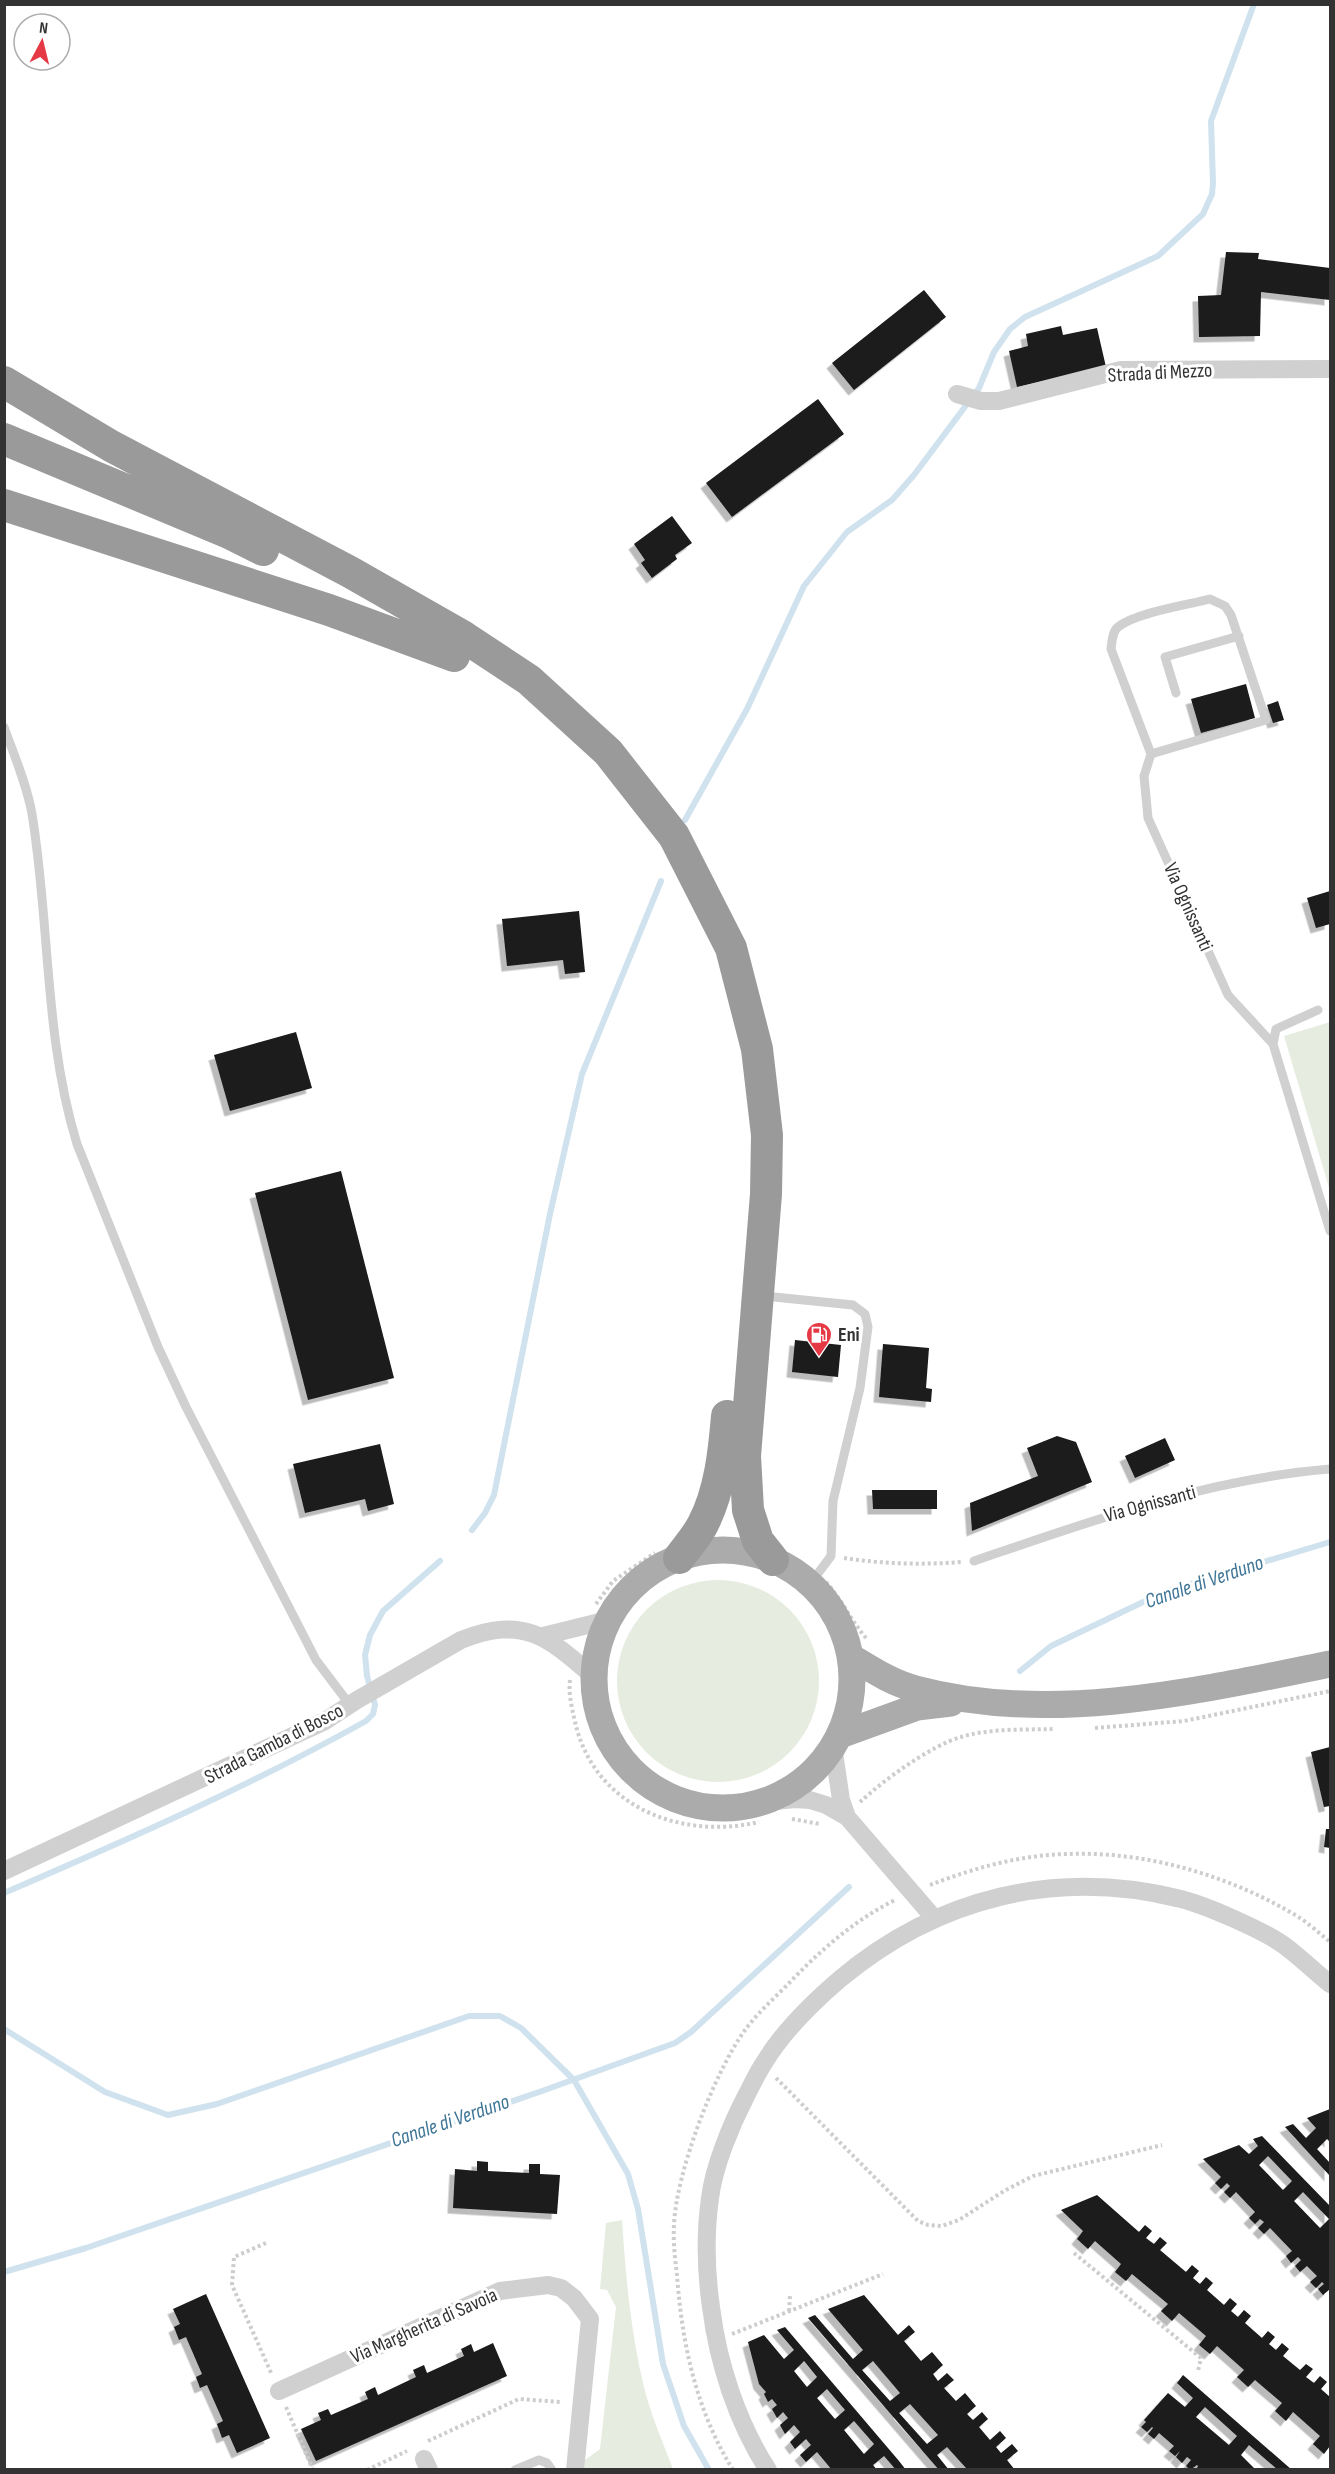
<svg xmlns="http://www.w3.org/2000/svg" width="1335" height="2474" viewBox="0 0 1335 2474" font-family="'Sofia Sans Condensed',sans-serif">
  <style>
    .green { fill: #e6ecdf }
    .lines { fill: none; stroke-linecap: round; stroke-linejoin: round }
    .stream { stroke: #cfe2ee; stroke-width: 6 }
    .building { fill: #1a1a1a; fill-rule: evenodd; filter: url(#shadow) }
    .path { stroke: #cdcdcd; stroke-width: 4; stroke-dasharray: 3 3; stroke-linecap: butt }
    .lane { stroke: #d0d0d0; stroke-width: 9 }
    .street { stroke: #d0d0d0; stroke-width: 18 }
    .primary { stroke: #ababab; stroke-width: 27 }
    .highway { stroke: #9a9a9a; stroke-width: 32 }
    .labels { text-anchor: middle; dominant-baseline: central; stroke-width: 6; stroke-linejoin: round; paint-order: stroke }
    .street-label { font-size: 20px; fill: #333; stroke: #fff }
    .poi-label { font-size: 20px; font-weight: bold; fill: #333; stroke: #fff; text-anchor: start }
    .water-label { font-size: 21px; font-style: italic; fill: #3f7597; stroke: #fff }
  </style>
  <defs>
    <filter id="shadow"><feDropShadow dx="-5.5" dy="5.5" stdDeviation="0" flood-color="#0004"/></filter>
  </defs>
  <rect width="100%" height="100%" fill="#fff"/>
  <!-- green -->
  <path class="green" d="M1330 1022V1191L1284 1036Z
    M617 1681a101 101 0 1 1 202 0a101 101 0 1 1-202 0Z
    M622 2220C626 2279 631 2337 646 2395 653 2420 664 2445 673 2469L584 2470 585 2460 600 2449 616 2307 607 2290 600 2289 606 2223Z"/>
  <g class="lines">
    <!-- stream -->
    <path class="stream" d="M685 820 747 709 804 586 847 532 892 500 914 475 979 388 994 352 1010 329 1025 317 1158 256 1203 214 1212 194 1213 183 1211 121 1254 4
      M472 1530 485 1513 494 1495 550 1214 582 1074 661 881
      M1020 1671 1051 1646 1164 1592 1330 1542
      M4 1893C127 1840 250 1786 366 1721L373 1714 375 1705 367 1676 365 1655 370 1635 383 1611 440 1561
      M4 2029 105 2092 168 2115 217 2104 469 2016H500L521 2028 574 2080 628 2174 638 2209 663 2364 684 2426 709 2470
      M4 2272 86 2248 542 2091 675 2043 691 2032 849 1887"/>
  </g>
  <!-- building -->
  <path class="building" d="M1226 252 1259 253 1258 259 1330 268V300L1261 292 1260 336 1199 337 1198 296 1221 295Z
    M924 290 946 317 854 390 832 363Z
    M1061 326 1063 335 1097 328 1106 367 1017 387 1009 351 1028 346 1026 334Z
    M818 399 844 434 732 517 706 483Z
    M672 516 692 543 675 555 677 559 652 578 641 563 645 560 634 544Z
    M1246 684 1255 718 1201 733 1191 699Z
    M1278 701 1284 720 1273 723 1267 705Z
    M1330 891V924L1316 928 1307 898Z
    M579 911 585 972 565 974 563 960 507 966 502 919Z
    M296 1032 312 1088 230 1111 214 1055Z
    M341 1171 394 1378 308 1400 255 1193Z
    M795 1340 841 1345 838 1377 792 1372Z
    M883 1344 929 1348 926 1388 932 1389 931 1402 879 1397Z
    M1057 1436 1076 1442 1092 1482 972 1531 970 1503 1038 1476 1027 1448Z
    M1165 1438 1175 1460 1135 1478 1125 1456Z
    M380 1444 394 1504 368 1511 365 1499 305 1513 293 1464Z
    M872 1490H937V1509H873Z
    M1330 1747V1806L1324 1807 1311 1752Z
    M1326 1829H1330V1848L1324 1847Z
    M1330 2109V2142L1327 2139 1317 2149 1330 2163V2176L1285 2127 1293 2124 1306 2138 1316 2128 1307 2118Z
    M1262 2136 1330 2206V2289L1323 2295 1318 2289 1324 2284 1322 2282 1316 2288 1310 2282 1317 2276 1307 2266 1300 2272 1295 2266 1301 2260 1298 2257 1291 2263 1286 2256 1292 2251 1270 2228 1264 2234 1258 2228 1264 2222 1260 2219 1255 2224 1249 2218 1255 2212 1236 2192 1230 2198 1224 2192 1230 2186 1227 2183 1221 2189 1215 2183 1221 2177 1203 2159 1239 2145 1249 2154 1258 2146 1253 2139ZM1268 2156 1292 2181 1283 2190 1259 2165ZM1303 2192 1329 2219 1320 2228 1294 2201Z
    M477 2161 488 2162V2171L529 2173V2164H540V2174L560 2175 557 2214 453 2208 455 2169 477 2171Z
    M1097 2195 1139 2232 1145 2225 1152 2231 1146 2238 1154 2244 1160 2237 1167 2243 1160 2250 1186 2272 1192 2265 1199 2271 1193 2278 1200 2284 1206 2277 1213 2283 1207 2290 1224 2305 1230 2298 1237 2304 1231 2311 1238 2317 1244 2310 1251 2316 1245 2323 1262 2338 1268 2331 1275 2337 1269 2344 1276 2350 1282 2343 1289 2349 1283 2356 1300 2370 1306 2364 1313 2369 1306 2377 1314 2383 1320 2376 1327 2382 1321 2389 1330 2397V2446L1324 2454 1313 2444 1320 2436 1293 2412 1286 2421 1275 2411 1282 2403 1255 2380 1248 2387 1237 2377 1244 2370 1217 2346 1210 2354 1199 2345 1206 2336 1179 2313 1172 2321 1161 2311 1168 2304 1132 2274 1126 2281 1115 2272 1121 2264 1095 2241 1088 2249 1077 2239 1083 2231 1061 2210Z
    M206 2294 270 2438 237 2453 229 2435 222 2438 217 2424 223 2421 207 2385 200 2388 196 2377 202 2374 186 2337 179 2340 174 2327 180 2324 173 2309Z
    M864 2295 898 2335 909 2325 915 2332 904 2341 921 2361 932 2352 943 2365 933 2374 938 2381 947 2373 954 2380 944 2388 956 2401 965 2393 976 2406 967 2414 973 2420 982 2412 988 2419 979 2427 990 2440 1000 2431 1006 2438 996 2447 1001 2453 1012 2444 1018 2451 1007 2460 1015 2470H964L966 2468 947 2447 937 2455 949 2470H939L808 2318 815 2315 853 2359 863 2350 828 2309ZM873 2361 900 2393 890 2401 862 2370ZM910 2404 938 2435 927 2444 899 2413Z
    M785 2327 899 2461 906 2470H896L884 2456 873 2465 877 2470H832L817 2452 806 2462 800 2455 811 2445 806 2439 795 2449 790 2442 800 2432 794 2425 785 2434 780 2425 788 2418 783 2412 777 2418 772 2409 777 2405 772 2399 768 2402 764 2394 766 2392 759 2384 748 2342 764 2335 784 2359 794 2350 777 2330ZM804 2361 817 2377 807 2387 794 2371ZM827 2389 845 2410 835 2419 817 2398ZM854 2421 874 2444 864 2454 844 2430Z
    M493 2343 507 2376 316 2461 301 2429 321 2420 318 2413 328 2409 331 2415 368 2399 365 2392 375 2387 378 2395 416 2377 413 2370 424 2365 427 2373 464 2356 461 2349 471 2344 474 2352Z
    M1183 2375 1292 2470H1278L1249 2445 1241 2455 1256 2470H1196L1198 2466 1197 2465 1190 2470 1186 2466 1191 2460 1187 2457 1182 2463 1176 2457 1180 2451 1175 2456 1169 2451 1174 2446 1159 2433 1154 2439 1148 2434 1153 2428 1152 2427 1147 2432 1141 2427 1146 2422 1144 2420 1168 2393 1185 2407 1193 2398 1177 2383ZM1205 2407 1237 2436 1229 2445 1196 2417Z"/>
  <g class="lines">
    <!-- path -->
    <path class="path" d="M844 1558C883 1564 922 1565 962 1562
      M826 1582C842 1600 851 1621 867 1639
      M596 1604 613 1581 655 1553
      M570 1680C568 1695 573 1712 576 1726 597 1808 682 1840 759 1822
      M1095 1728 1184 1721 1330 1691
      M860 1802C884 1780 930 1746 961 1737 991 1728 1024 1730 1054 1729
      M792 1819 820 1824
      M930 1885C974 1868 1020 1855 1067 1854 1144 1851 1224 1874 1290 1912 1305 1920 1318 1932 1330 1942
      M776 2078 918 2221 928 2225 942 2226 959 2220 1004 2191 1033 2176 1162 2145
      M266 2243 234 2257 232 2285 272 2375
      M1074 2253 1201 2358 1198 2371
      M789 2311 790 2295
      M732 2334 883 2274
      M286 2407 313 2470
      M428 2441 519 2399 561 2402
      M367 2470 407 2451
      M733 2470C696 2410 682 2344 677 2275 675 2259 673 2242 674 2225 676 2173 714 2073 745 2030 758 2012 777 1996 792 1980 823 1948 855 1920 895 1900"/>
    <!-- lane -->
    <path class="lane" d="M1210 599 1225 606 1231 615 1266 720 1151 754 1111 649C1112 642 1112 632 1118 627 1135 613 1187 605 1210 599Z
      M1176 693 1165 657 1239 636
      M4 727C14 755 27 785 32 814 50 923 44 1037 77 1144L158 1347 186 1407 316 1660 350 1705
      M1151 754 1144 776 1148 818 1228 995 1273 1044
      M1318 1010 1276 1029 1273 1044 1330 1231
      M764 1296 853 1305 865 1314 868 1327 860 1388 833 1501 831 1556 810 1584
      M974 1561C1091 1521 1207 1479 1330 1469
      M515 2470 539 2460 547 2463 552 2470"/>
    <!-- street -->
    <path class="street" d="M957 394 981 401H999L1121 370 1330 369
      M543 1636 608 1620
      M833 1746 841 1800 847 1817
      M758 1803 795 1799 810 1800 826 1805 847 1817 934 1918
      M4 1871 325 1721 357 1700 461 1640C524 1615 548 1637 594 1677
      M279 2391 500 2291 548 2285 561 2288 574 2298 590 2319 575 2470
      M424 2459 429 2470
      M768 2470C737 2422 718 2363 711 2307 706 2272 705 2234 710 2198 714 2166 731 2125 746 2096 752 2085 757 2073 764 2063 783 2031 812 2003 840 1979 938 1897 1057 1868 1181 1899 1205 1905 1265 1931 1285 1946 1301 1958 1315 1972 1330 1984"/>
    <!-- primary -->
    <path class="primary" d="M594 1679a129 129 0 1 1 258 0a129 129 0 1 1-258 0Z
      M851 1657C871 1669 892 1683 916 1689 1050 1725 1198 1691 1330 1664
      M840 1735 917 1707 951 1703"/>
    <!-- highway -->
    <path class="highway" d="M4 382 111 446 350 572 464 637 529 680 608 752 674 836 731 948 757 1049 767 1135 766 1194 745 1456 748 1510 758 1541 773 1560
      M4 439 229 533 263 550
      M4 505 329 610 454 656
      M679 1558C687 1547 697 1536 703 1524 720 1491 724 1452 727 1416"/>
  </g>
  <!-- icons -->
  <defs>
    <symbol id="fuel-pin" viewBox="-11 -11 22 30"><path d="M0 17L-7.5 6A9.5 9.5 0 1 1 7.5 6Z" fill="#e63946" stroke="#fff"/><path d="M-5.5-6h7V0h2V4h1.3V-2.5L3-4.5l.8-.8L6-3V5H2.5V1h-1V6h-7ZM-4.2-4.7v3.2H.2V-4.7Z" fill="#fff"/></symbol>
  </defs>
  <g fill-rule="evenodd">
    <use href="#fuel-pin" x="804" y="1320" width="30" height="40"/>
  </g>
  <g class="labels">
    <!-- street labels -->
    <g class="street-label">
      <text transform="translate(1160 373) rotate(-3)">Strada di Mezzo</text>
      <text transform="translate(1188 907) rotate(66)">Via Ognissanti</text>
      <text transform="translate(1150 1504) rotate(-15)">Via Ognissanti</text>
      <text transform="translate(274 1744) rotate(-27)">Strada Gamba di Bosco</text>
      <text transform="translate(424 2326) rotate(-24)">Via Margherita di Savoia</text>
    </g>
    <!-- poi labels -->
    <g class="poi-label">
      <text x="838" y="1335">Eni</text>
    </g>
    <!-- water labels -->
    <g class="water-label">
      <text transform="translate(1204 1582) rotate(-19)">Canale di Verduno</text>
      <text transform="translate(450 2121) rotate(-19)">Canale di Verduno</text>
    </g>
  </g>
  <!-- border -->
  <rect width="1335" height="2474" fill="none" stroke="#333333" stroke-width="12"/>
  <!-- north arrow -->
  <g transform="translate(42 42) rotate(7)"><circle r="28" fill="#ffffff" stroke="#adadad" stroke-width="1.5"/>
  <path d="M0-4.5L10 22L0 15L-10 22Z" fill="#e63946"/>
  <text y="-9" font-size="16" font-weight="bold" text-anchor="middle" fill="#333333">N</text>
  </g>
</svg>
